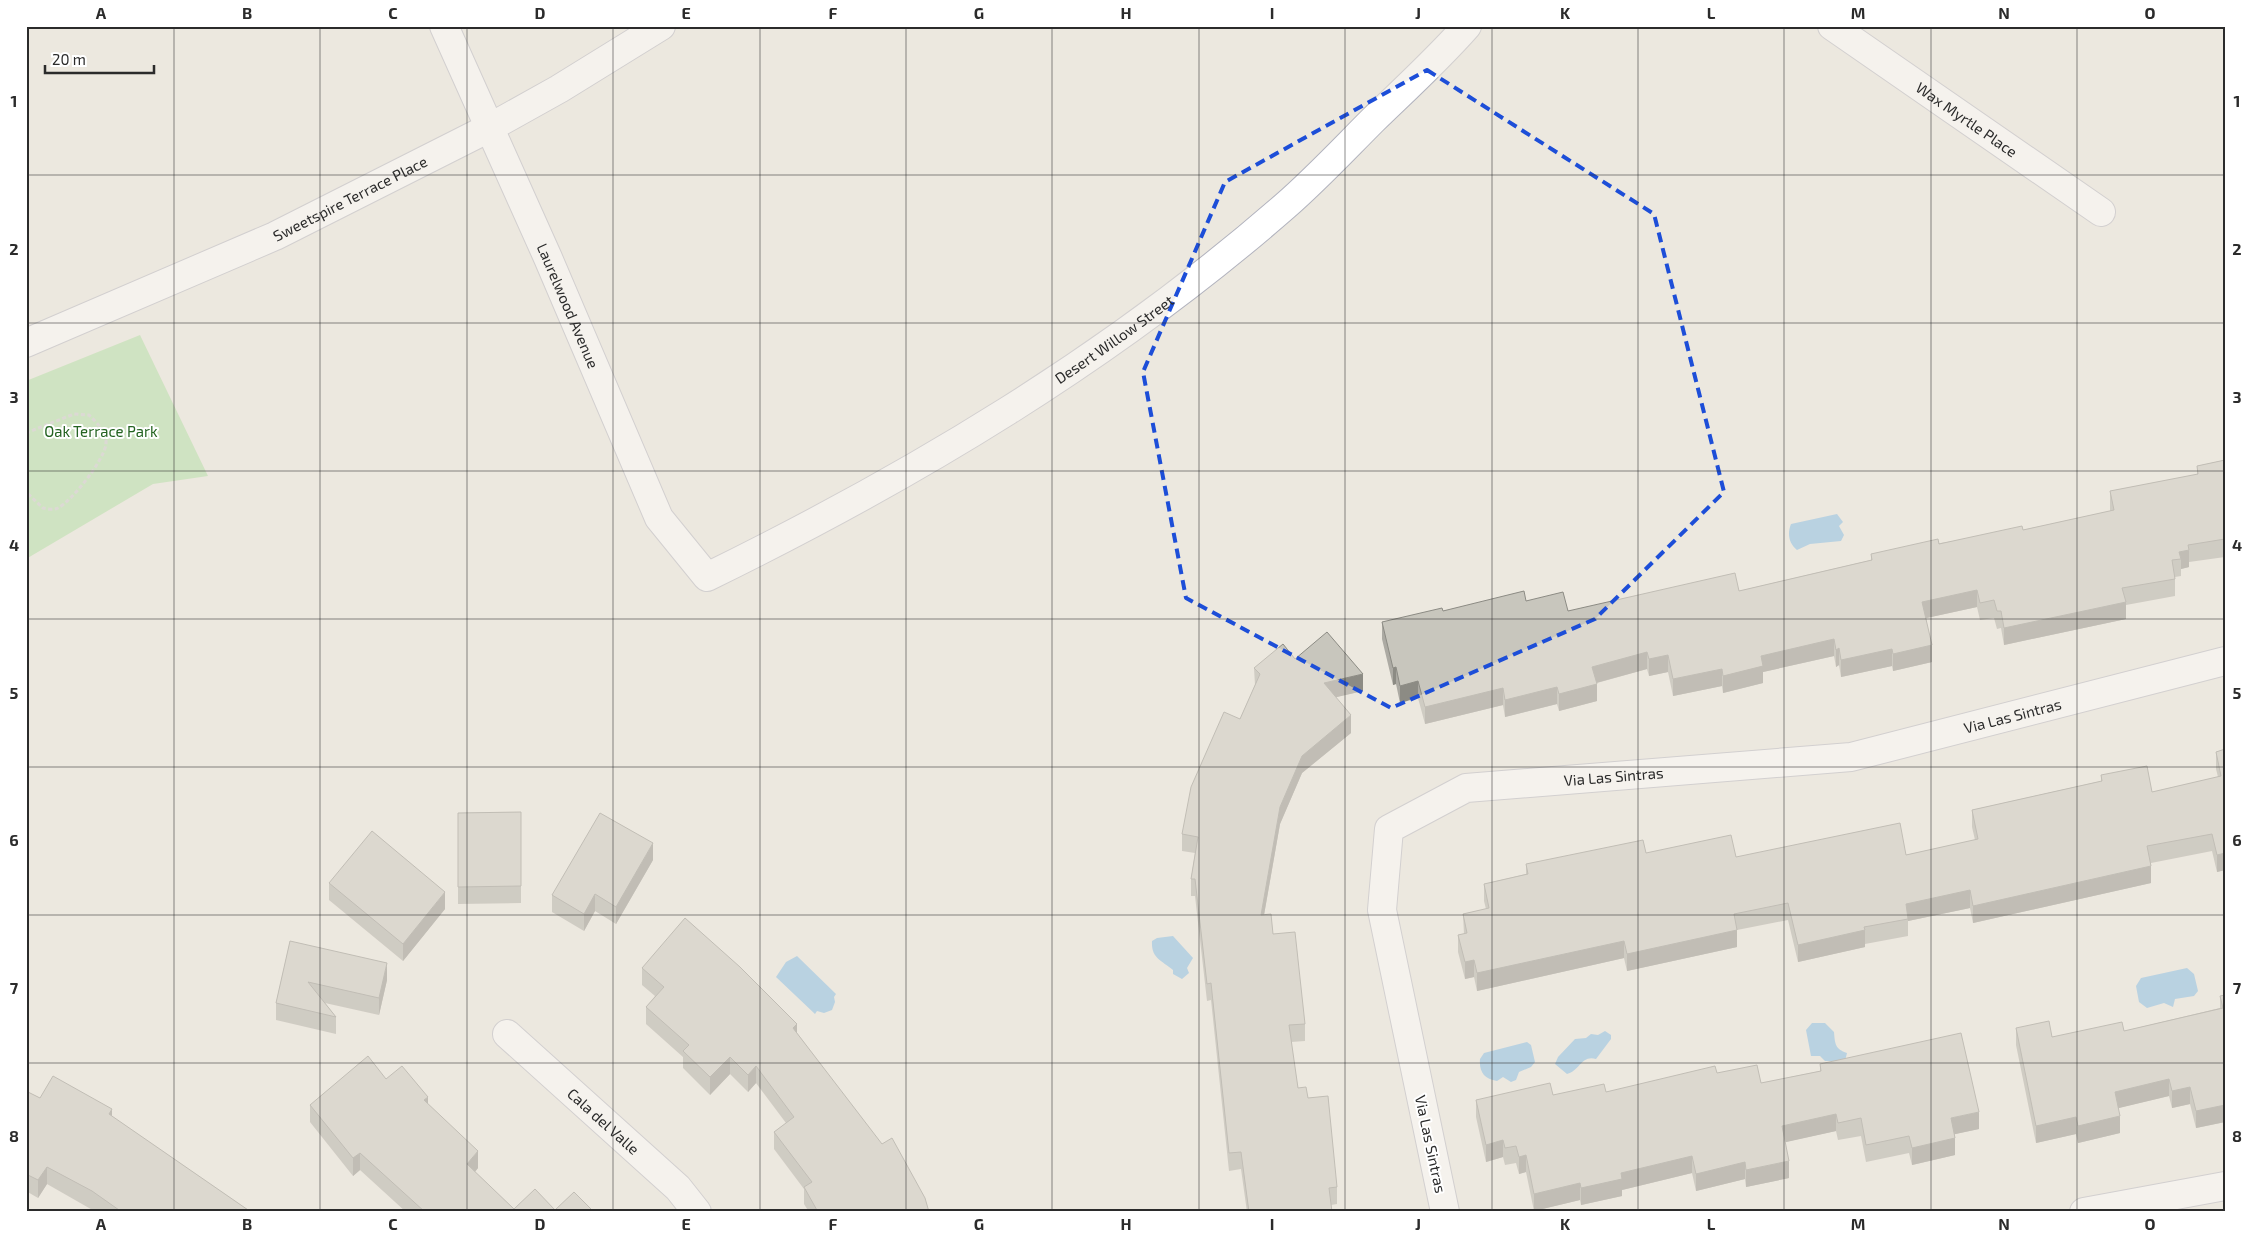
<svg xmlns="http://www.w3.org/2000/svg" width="2251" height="1238" viewBox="0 0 2251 1238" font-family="'Exo 2',sans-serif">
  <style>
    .green { fill: #acdea0 }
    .water { fill: #7bb8e5 }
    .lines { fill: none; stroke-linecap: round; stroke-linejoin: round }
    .minor-casing { stroke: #b2b3be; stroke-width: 30 }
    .path { stroke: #c8c8c8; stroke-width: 3; stroke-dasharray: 4 2.5; stroke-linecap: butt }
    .minor { stroke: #fff; stroke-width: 28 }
    .wall { fill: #acaaa3 }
    .shaded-wall { fill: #8c8b84 }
    .building { fill: #c8c6bd; stroke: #8c8b84 }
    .marked { fill: none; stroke: #1d4ed8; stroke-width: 4; stroke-dasharray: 10 6; stroke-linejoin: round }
    .grid { fill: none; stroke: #2b2b2b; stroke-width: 1; stroke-opacity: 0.55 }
    .labels { text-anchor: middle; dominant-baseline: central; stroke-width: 4; stroke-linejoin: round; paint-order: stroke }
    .street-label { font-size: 15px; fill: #2b2b2b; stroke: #fff }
    .park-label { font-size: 15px; fill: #246321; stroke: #fff }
    .neatline { fill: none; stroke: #2b2b2b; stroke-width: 2 }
    .grid-label { font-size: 16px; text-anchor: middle; font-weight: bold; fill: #2b2b2b }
  </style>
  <rect width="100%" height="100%" fill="#ece8df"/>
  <!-- green -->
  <path class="green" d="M140 335 208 476 153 484 26 559V381Z"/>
  <!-- water -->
  <path class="water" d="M1837 514 1843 522 1839 526 1844 535 1841 541 1810 544 1797 550C1789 543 1787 534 1791 524Z
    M1173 936 1193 958 1187 968 1189 973 1182 979 1173 974V970C1161 960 1151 958 1152 941L1157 938Z
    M797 956 836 994 834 997 835 1002 832 1010 824 1013 817 1011 815 1014 776 977 786 962Z
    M2187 968 2194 974 2198 991 2194 996 2175 999 2173 1007 2164 1003 2147 1008 2139 1002 2136 986 2141 978Z
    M1812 1023H1825L1834 1032C1835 1044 1835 1049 1847 1053L1845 1061H1825L1820 1056H1811L1806 1030Z
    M1605 1031 1611 1035V1039L1596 1059C1581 1055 1580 1071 1567 1074L1555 1064 1558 1057 1575 1039 1586 1038 1591 1034 1598 1035Z
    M1527 1042 1531 1045 1535 1062 1531 1067 1519 1072 1516 1080 1511 1082 1503 1077 1497 1081C1484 1079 1479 1072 1480 1059L1484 1053Z"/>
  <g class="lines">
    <defs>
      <g id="minor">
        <path id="s1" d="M444 26 548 258 659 518 707 577C913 476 1111 358 1285 206 1315 180 1344 149 1373 120 1405 89 1438 59 1467 26"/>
        <path id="s2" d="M1832 26 2101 212"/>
        <path id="s3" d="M26 343 275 236 489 128 559 89 661 26"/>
        <path id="s4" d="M507 1034 678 1188 697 1212"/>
        <path id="s5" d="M1445 1212 1382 910 1389 829 1466 788 1851 757 2225 661"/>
        <path d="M2084 1212 2225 1186"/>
      </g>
    </defs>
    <!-- minor casing -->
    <use href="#minor" class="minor-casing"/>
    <!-- path -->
    <path class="path" d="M26 433 74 414 89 415C97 423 107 432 106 444 104 460 72 501 58 508 54 510 47 509 43 508L26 492"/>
    <!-- minor -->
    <use href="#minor" class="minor"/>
  </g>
  <!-- wall -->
  <path class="wall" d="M2225 460V557L2189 562V567L2181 569V576L2175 577V596L2126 605V619L2004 645 2001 628 1997 629 1994 618 1980 620 1977 607 1926 618 1932 662 1893 671 1892 666 1841 677 1839 665 1836 667 1834 656 1763 672V683L1723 693 1722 686 1673 696 1668 672 1649 676 1647 669 1597 683V701L1559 711 1557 704 1505 717 1503 705 1425 724 1418 698 1400 703 1396 684 1393 685 1382 639V622L1443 611 1526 601 1568 611 1739 591 1871 560V554L2023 530 2110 511V491L2197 475V466Z
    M1295 659 1363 691 1336 697 1351 733 1302 773 1280 824 1264 915 1273 934 1305 1024V1041L1291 1042 1298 1088 1308 1098 1337 1187V1204L1331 1205 1332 1212H1247L1241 1169 1229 1171 1211 1000 1207 1001 1195 896H1191V879L1195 853 1182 851V834L1240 719 1255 685 1254 668Z
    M2225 749V870L2217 872 2212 851 2151 863V883L1973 923 1970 908 1908 921V936L1865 944V947L1798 962 1788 920 1737 930V947L1627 971 1624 958 1477 991 1474 977 1465 979 1458 952V935L1464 934 1463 914 1486 909 1484 901V884L1526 874V864L1646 853 1736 857 1906 855 1975 840 1972 827V810L2101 781V775L2152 792 2218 777 2216 769V752Z
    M521 812V903L458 904V813Z
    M653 860 616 924 595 911 584 931 552 912V895Z
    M329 883 445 909 403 961 329 900Z
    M290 941 387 980 379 1015 325 1003 336 1017V1034L276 1020V1003Z
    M642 968 797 1033 929 1212H809L804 1204V1189L774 1149V1132L786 1123 756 1083 748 1092 730 1074 710 1095 683 1068V1057L646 1024V1007L655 996 642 985Z
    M2225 995V1122L2196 1128 2190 1104 2172 1108 2169 1096 2118 1108 2120 1133 2078 1143 2076 1134 2036 1143 2016 1045V1028L2052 1037 2124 1031 2220 1008V996Z
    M1820 1064 1979 1129 1955 1134V1155L1912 1165 1909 1153 1866 1162 1861 1136 1838 1140 1836 1131 1785 1142 1789 1178 1746 1187 1745 1179 1696 1191 1692 1173 1622 1190V1196L1581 1205 1580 1200 1534 1211 1526 1172 1519 1174 1516 1163 1505 1165 1503 1157 1486 1162 1476 1117V1100L1606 1092 1717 1073 1761 1083 1820 1071Z
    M26 1091 40 1098 112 1117 251 1212H96L47 1184 38 1198 26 1191Z
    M428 1104 478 1168 475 1172 514 1209 594 1212H406L360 1170 353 1176 310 1122V1105Z"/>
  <!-- shaded-wall -->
  <path class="shaded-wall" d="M2189 550V567L2181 569V559L2179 552Z
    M1977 590V607L1922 619V602Z
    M2126 602V619L2004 645V628Z
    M1834 639V656L1763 672V683L1723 693V676L1761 656Z
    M1932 645V662L1893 671V654Z
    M1839 648V665L1836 667V650Z
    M1892 649V666L1841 677V660Z
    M1647 652V669L1592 684V667Z
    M1668 655V672L1649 676V659Z
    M1396 667V684L1393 685V668Z
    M1722 669V686L1673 696V679Z
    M1363 674V691L1324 700V683Z
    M1418 681V698L1400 703V686Z
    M1597 684V701L1559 711V694Z
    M1557 687V704L1505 717V700Z
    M1503 688V705L1425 724V707Z
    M1351 715V733L1302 773 1280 824 1261 932V915L1280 807 1302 756Z
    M653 843V860L616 924V907Z
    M2225 853V870L2217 872V855Z
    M2151 866V883L1973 923V906Z
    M1970 890V908L1908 921 1906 904Z
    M445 892V909L403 961V944Z
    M595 894V911L584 931V914Z
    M1737 930V947L1627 971V954Z
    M1865 930V947L1798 962V945Z
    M1624 941V958L1477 991V973Z
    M1474 960V977L1465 979V962Z
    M387 963V980L379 1015V998Z
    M797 1024V1041L793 1028Z
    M730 1057V1074L710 1095V1077Z
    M756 1066V1083L748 1092V1075Z
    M2169 1079V1096L2115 1109V1092Z
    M2190 1087V1104L2172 1108V1091Z
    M428 1097V1114L424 1100Z
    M2225 1105V1122L2196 1128V1111Z
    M112 1109V1126L109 1114Z
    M1979 1112V1129L1951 1135V1118Z
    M1836 1114V1131L1782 1143V1126Z
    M2120 1116V1133L2078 1143V1126Z
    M2076 1117V1134L2036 1143V1126Z
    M1955 1138V1155L1912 1165V1148Z
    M1503 1140V1157L1486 1162V1145Z
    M478 1151V1168L467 1181V1164Z
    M360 1153V1170L353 1176V1158Z
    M1526 1155V1172L1519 1174V1157Z
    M1692 1156V1173L1622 1190V1196L1581 1205V1188L1621 1173Z
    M1789 1161V1178L1746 1187V1170Z
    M1745 1162V1179L1696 1191V1174Z
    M47 1167V1184L38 1198V1180Z
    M1580 1183V1200L1534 1211V1194Z"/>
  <!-- building -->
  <path class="building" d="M2225 460V539L2188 545 2189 550 2179 552 2181 559 2172 560 2175 579 2122 588 2126 602 2004 628 2001 611H1997L1994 600 1980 603 1977 590 1922 602 1932 645 1893 654 1892 649 1841 660 1839 648 1836 650 1834 639 1761 656 1763 666 1723 676 1722 669 1673 679 1668 655 1649 659 1647 652 1592 667 1597 684 1559 694 1557 687 1505 700 1503 688 1425 707 1418 681 1400 686 1396 667 1393 668 1382 622 1442 608 1443 611 1524 591 1526 601 1563 592 1568 611 1735 573 1739 591 1872 560 1871 554 1938 539 1939 544 2022 526 2023 530 2114 510 2110 491 2198 474 2197 466Z
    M1327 632 1363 674 1324 683 1351 715 1302 756 1280 807 1261 915 1271 914 1273 934 1295 932 1305 1024 1289 1025 1298 1088 1306 1087 1308 1098 1328 1096 1337 1187 1329 1188 1332 1212H1249L1241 1152 1229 1153 1211 983 1207 984 1195 879H1191L1198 837 1182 834 1191 787 1224 712 1240 719 1260 674 1254 668 1283 644 1295 659Z
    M2225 749V853L2217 855 2212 834 2147 846 2151 866 1973 906 1970 890 1906 904 1908 919 1864 927 1865 930 1798 945 1788 903 1734 914 1737 930 1627 954 1624 941 1477 973 1474 960 1465 962 1458 935 1467 933 1463 914 1489 908 1484 884 1528 874 1526 864 1643 840 1646 853 1731 835 1736 857 1900 823 1906 855 1978 839 1972 810 2102 781 2101 775 2147 766 2152 792 2221 776 2216 752Z
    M521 812V886L458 887V813Z
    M600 813 653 843 616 907 595 894 584 914 552 895Z
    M372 831 445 892 403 944 329 883Z
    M685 918 740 967 797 1024 793 1028 882 1144 892 1138 925 1198 929 1212H818L804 1187 812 1182 774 1132 794 1117 756 1066 748 1075 730 1057 710 1077 683 1051 689 1045 646 1007 664 987 642 968Z
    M290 941 387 963 379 998 308 982 336 1017 276 1003Z
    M2225 995V1105L2196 1111 2190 1087 2172 1091 2169 1079 2115 1092 2120 1116 2078 1126 2076 1117 2036 1126 2016 1028 2049 1021 2052 1037 2122 1022 2124 1031 2223 1008 2220 996Z
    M1961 1033 1979 1112 1951 1118 1955 1138 1912 1148 1909 1136 1866 1145 1861 1118 1838 1123 1836 1114 1782 1126 1789 1161 1746 1170 1745 1162 1696 1174 1692 1156 1621 1173 1622 1179 1581 1188 1580 1183 1534 1194 1526 1155 1519 1157 1516 1146 1505 1148 1503 1140 1486 1145 1476 1100 1550 1083 1553 1095 1604 1084 1606 1092 1715 1066 1717 1073 1757 1065 1761 1083 1821 1071 1820 1064Z
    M368 1056 386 1079 402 1066 428 1097 424 1100 478 1151 467 1164 514 1209 535 1189 555 1210 574 1192 594 1212H457L454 1209 452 1212H425L360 1153 353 1158 310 1105Z
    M53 1076 112 1109 109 1114 251 1212H118L119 1210 92 1191 47 1167 38 1180 26 1174V1091L40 1098Z"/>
  <!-- marked area -->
  <path d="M0 0H2251V1238H0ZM1427 70 1654 214 1724 492 1595 619 1391 708 1186 598 1143 372 1225 182Z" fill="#ece8df" fill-opacity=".55" fill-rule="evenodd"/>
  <path class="marked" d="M1427 70 1654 214 1724 492 1595 619 1391 708 1186 598 1143 372 1225 182Z"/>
  <!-- grid -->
  <path class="grid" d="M174 26V1212M320 26V1212M467 26V1212M613 26V1212M760 26V1212M906 26V1212M1052 26V1212M1199 26V1212M1345 26V1212M1492 26V1212M1638 26V1212M1784 26V1212M1931 26V1212M2077 26V1212M26 175H2225M26 323H2225M26 471H2225M26 619H2225M26 767H2225M26 915H2225M26 1063H2225"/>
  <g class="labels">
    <!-- street labels -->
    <g class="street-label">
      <text stroke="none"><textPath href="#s2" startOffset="164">Wax Myrtle Place</textPath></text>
      <text stroke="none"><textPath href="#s3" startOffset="355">Sweetspire Terrace Place</textPath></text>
      <text stroke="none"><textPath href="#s1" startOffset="306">Laurelwood Avenue</textPath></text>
      <text stroke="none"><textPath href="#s1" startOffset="1085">Desert Willow Street</textPath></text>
      <text stroke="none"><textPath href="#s5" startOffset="1030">Via Las Sintras</textPath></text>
      <text stroke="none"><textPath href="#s5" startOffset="625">Via Las Sintras</textPath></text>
      <text stroke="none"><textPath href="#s4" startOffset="130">Cala del Valle</textPath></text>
      <text transform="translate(1431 1144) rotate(78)">Via Las Sintras</text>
    </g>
    <!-- park labels -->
    <g class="park-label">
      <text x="101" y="431">Oak Terrace Park</text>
    </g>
  </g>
  <!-- border -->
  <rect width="2251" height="1238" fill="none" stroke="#ffffff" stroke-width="55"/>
  <!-- scale -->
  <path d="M45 65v8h109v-8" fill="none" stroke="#2b2b2b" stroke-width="2.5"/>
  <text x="52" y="65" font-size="15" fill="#2b2b2b" stroke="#ffffff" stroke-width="4" paint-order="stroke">20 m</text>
  <rect x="28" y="28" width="2196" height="1182" class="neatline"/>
  <g class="grid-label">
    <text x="101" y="19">A</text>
    <text x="247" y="19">B</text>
    <text x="393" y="19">C</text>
    <text x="540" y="19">D</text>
    <text x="686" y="19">E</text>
    <text x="833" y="19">F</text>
    <text x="979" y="19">G</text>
    <text x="1126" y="19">H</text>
    <text x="1272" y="19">I</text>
    <text x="1418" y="19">J</text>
    <text x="1565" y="19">K</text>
    <text x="1711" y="19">L</text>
    <text x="1858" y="19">M</text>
    <text x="2004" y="19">N</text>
    <text x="2150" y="19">O</text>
    <text x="14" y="107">1</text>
    <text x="2237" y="107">1</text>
    <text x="14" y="255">2</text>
    <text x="2237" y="255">2</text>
    <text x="14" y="403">3</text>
    <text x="2237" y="403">3</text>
    <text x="14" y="551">4</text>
    <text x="2237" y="551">4</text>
    <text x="14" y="699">5</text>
    <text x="2237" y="699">5</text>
    <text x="14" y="846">6</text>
    <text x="2237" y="846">6</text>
    <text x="14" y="994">7</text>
    <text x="2237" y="994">7</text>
    <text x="14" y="1142">8</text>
    <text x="2237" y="1142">8</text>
    <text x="101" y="1230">A</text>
    <text x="247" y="1230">B</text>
    <text x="393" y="1230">C</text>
    <text x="540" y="1230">D</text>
    <text x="686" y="1230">E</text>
    <text x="833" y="1230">F</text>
    <text x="979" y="1230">G</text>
    <text x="1126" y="1230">H</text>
    <text x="1272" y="1230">I</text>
    <text x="1418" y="1230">J</text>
    <text x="1565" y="1230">K</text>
    <text x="1711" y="1230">L</text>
    <text x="1858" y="1230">M</text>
    <text x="2004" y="1230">N</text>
    <text x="2150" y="1230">O</text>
  </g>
</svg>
